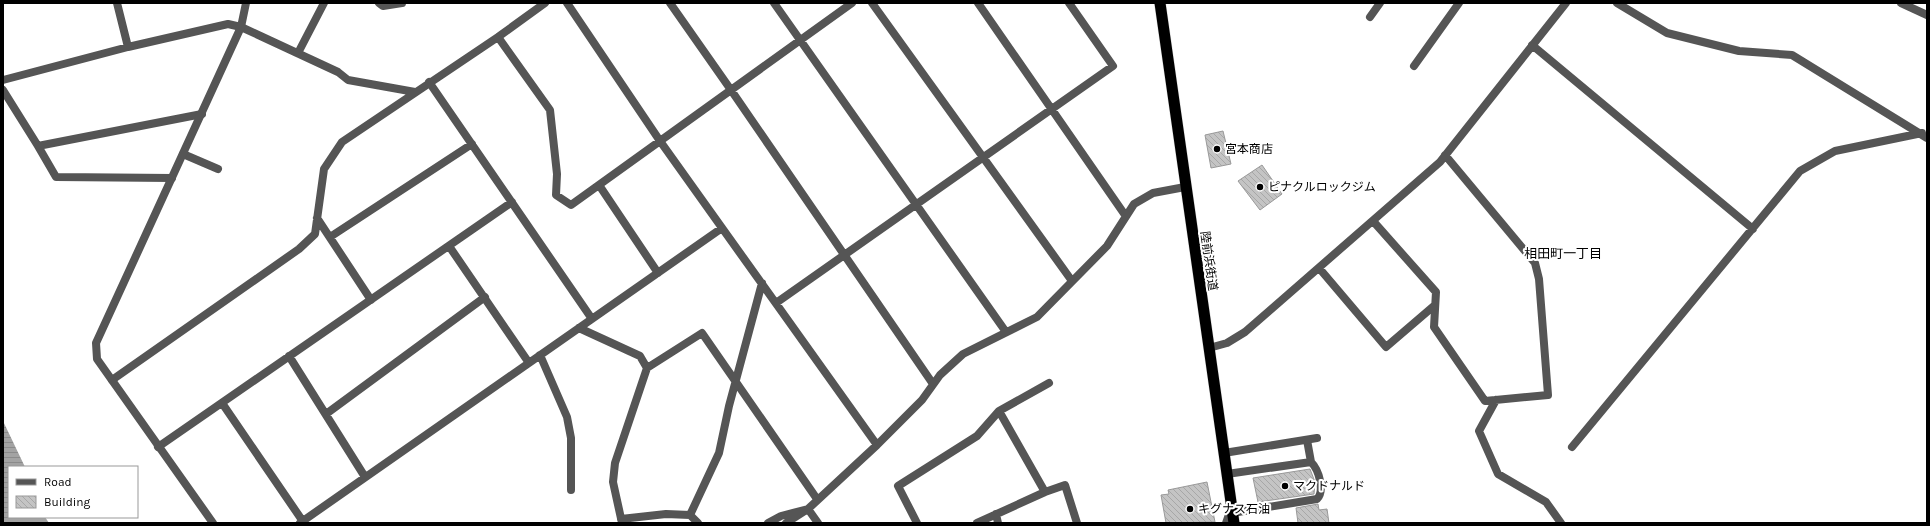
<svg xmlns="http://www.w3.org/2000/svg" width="1930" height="526" viewBox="0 0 1930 526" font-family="Karla,'Noto Sans JP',sans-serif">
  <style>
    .water { fill: url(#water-rules) }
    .building { fill: url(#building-back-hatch); stroke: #999 }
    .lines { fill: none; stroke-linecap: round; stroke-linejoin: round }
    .trunk-casing { stroke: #dbdbdb; stroke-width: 12 }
    .service { stroke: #555; stroke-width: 8 }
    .minor { stroke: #555; stroke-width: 8 }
    .tertiary { stroke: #555; stroke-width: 8 }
    .trunk { stroke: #000; stroke-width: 11 }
    .poi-dot { fill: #000; stroke: #fff; stroke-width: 1.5 }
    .labels { text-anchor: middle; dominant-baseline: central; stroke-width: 4; stroke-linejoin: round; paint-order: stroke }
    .poi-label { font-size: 12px; fill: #000; stroke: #fff; text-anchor: start }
    .street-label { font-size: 12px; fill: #000; stroke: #fff }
    .neighbourhood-label { font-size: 13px; fill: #000; stroke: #fff }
  </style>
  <defs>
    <pattern id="water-rules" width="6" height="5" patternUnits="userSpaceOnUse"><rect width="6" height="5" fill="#a3a3a3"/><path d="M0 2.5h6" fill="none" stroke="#8b8b8b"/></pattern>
    <pattern id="building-back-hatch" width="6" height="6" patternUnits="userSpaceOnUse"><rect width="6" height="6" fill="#c4c4c4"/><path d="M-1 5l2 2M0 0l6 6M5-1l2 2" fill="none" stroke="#a7a7a7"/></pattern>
  </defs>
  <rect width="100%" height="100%" fill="#fff"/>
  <!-- water -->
  <path class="water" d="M3 421 25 467H9V517H45L49 523H3Z"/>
  <!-- building -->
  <path class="building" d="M1223 131 1231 164 1211 168 1205 135Z
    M1262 165 1282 194 1260 210 1238 181Z
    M1310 469 1315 482 1314 494 1258 502 1253 478Z
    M1207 482 1215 522 1166 523 1161 495 1169 494 1168 490Z
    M1318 504 1319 510 1327 509 1329 523H1298L1296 508Z"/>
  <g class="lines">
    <defs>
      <path id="trunk" d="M1160 3 1234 523"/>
    </defs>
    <!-- trunk casing -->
    <use href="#trunk" class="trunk-casing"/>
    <!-- service -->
    <path class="service" d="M1307 440 1311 462
      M1227 474 1311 462C1319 470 1325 491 1317 499L1232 513"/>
    <!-- minor -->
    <path class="minor" d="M117 3 128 47
      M379 3 383 6 402 3
      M567 3 660 141 877 445
      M670 3 731 90 933 384
      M774 3 1006 332
      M872 3 1072 281
      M978 3 1125 215
      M1617 3 1667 33 1739 51 1792 55 1927 138
      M1370 17 1380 3
      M498 37 550 110 557 174 556 195 571 205 852 3
      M1532 45 1753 229
      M298 53 324 3
      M1414 66 1459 3
      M3 80 128 47 228 24 241 27 338 72 348 80 415 92
      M429 82 592 319
      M3 90 38 146 202 114
      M38 146 56 177 172 178
      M183 154 218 169
      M599 185 658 273
      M317 218 371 300
      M1373 221 1436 292 1434 327 1485 401 1548 395 1539 279 1535 263 1445 155
      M330 237 472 144
      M449 246 529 363
      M1319 268 1386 347 1435 305
      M776 303 1113 66 1069 3
      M579 328 640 356 647 368 702 333 817 499
      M1209 348 1227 343 1245 332 1440 162 1566 3
      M540 355 567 417 571 438V490
      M289 356 365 477
      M112 380 299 249 315 234 324 169 342 142 498 37 545 3
      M1496 400 1479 431 1498 474 1546 502 1561 523
      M222 403 304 523
      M326 414 485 297
      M158 447 512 202
      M1572 447 1800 171 1835 151 1922 133
      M1224 453 1317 438
      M1045 492 1065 485 1077 523
      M996 514 998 523
      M621 519 666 514 690 515
      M300 523 722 228
      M622 523 613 482 615 463 647 368
      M698 523 690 515 719 453 729 406 762 283
      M768 523 781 516 808 509 877 445 922 400 940 375 963 354 1037 317 1107 246 1134 204 1153 193 1185 187
      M786 523 808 509 818 523
      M917 523 898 486 977 436 999 411
      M977 523 1045 492 999 411 1049 383
      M1226 523 1231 509"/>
    <!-- tertiary -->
    <path class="tertiary" d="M1901 3 1927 15
      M213 523 97 359 96 343 241 27 246 3"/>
    <!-- trunk -->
    <use href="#trunk" class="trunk"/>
  </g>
  <!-- markers -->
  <g class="poi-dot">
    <circle cx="1217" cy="149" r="4"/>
    <circle cx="1260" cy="187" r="4"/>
    <circle cx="1285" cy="486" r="4"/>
    <circle cx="1190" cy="509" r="4"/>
  </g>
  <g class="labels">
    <!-- poi labels -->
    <g class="poi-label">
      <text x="1225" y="149">宮本商店</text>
      <text x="1268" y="187">ピナクルロックジム</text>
      <text x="1293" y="486">マクドナルド</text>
      <text x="1198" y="509">キグナス石油</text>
    </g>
    <!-- street labels -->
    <g class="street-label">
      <text transform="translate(1209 261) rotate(82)">陸前浜街道</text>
    </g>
    <!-- neighbourhood labels -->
    <g class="neighbourhood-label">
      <text x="1563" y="253">相田町一丁目</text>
    </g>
  </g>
  <!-- border -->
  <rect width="1930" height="526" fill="none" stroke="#000000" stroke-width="8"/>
  <!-- legend -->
  <rect x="8" y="466" width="130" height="52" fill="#ffffff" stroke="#999999"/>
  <rect x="16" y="479" width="20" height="6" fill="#555555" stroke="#999999"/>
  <text x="44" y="486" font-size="12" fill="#000000">Road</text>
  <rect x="16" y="496" width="20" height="12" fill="url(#building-back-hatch)" stroke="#999999"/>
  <text x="44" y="506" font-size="12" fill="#000000">Building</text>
</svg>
